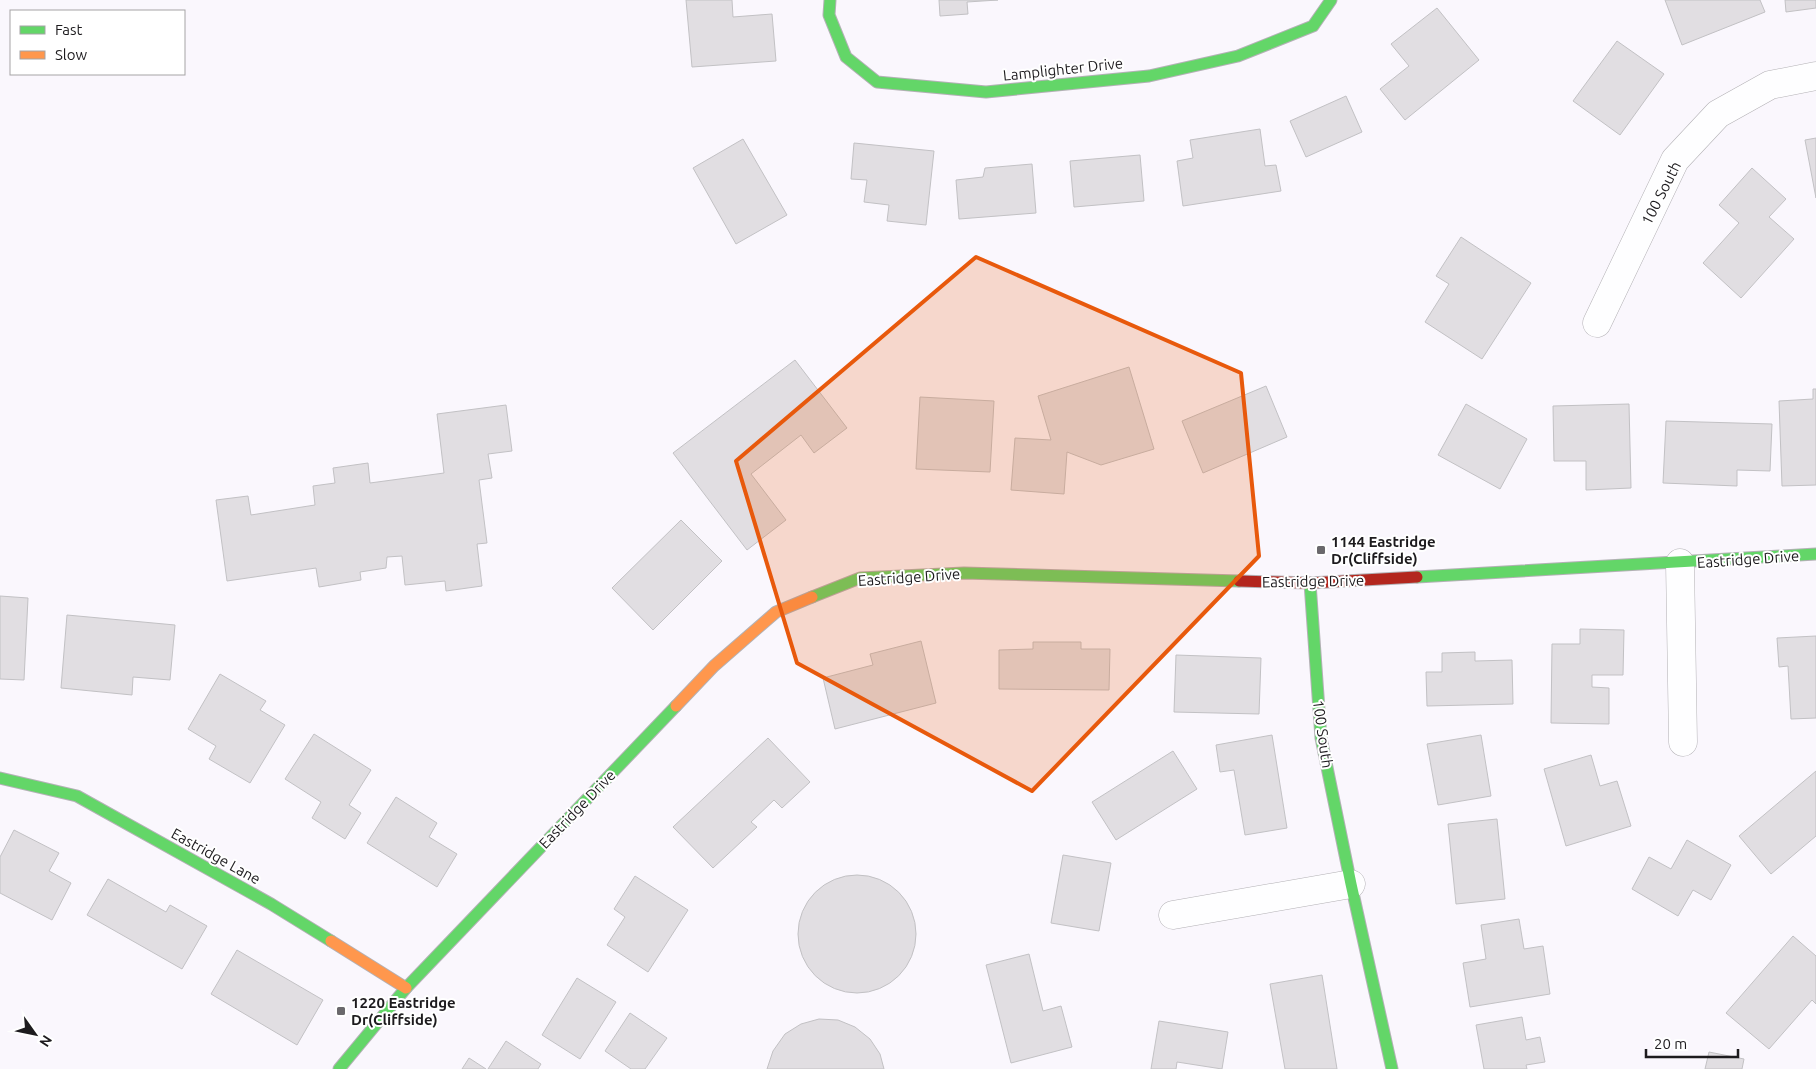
<svg xmlns="http://www.w3.org/2000/svg" width="1816" height="1069" viewBox="0 0 1816 1069" font-family="Ubuntu,sans-serif">
  <style>
    .building { fill: #e1dee2; stroke: #c2c1c4 }
    .lines { fill: none; stroke-linecap: round; stroke-linejoin: round }
    .street-casing { stroke: #b3b1b5; stroke-width: 29 }
    .fast-casing { stroke: #b3b1b5; stroke-width: 13 }
    .slow-casing { stroke: #b3b1b5; stroke-width: 13 }
    .jam-casing { stroke: #b3b1b5; stroke-width: 13 }
    .street { stroke: #fefeff; stroke-width: 28 }
    .fast { stroke: #63d668; stroke-width: 11 }
    .slow { stroke: #ff974d; stroke-width: 11 }
    .jam { stroke: #b3261e; stroke-width: 11 }
    .marked { fill: #e8590c; fill-opacity: 0.2; stroke: #e8590c; stroke-width: 4; stroke-linejoin: round }
    .poi-dot { fill: #6a686c; stroke: #fff; stroke-width: 2 }
    .labels { text-anchor: middle; dominant-baseline: central; stroke-width: 4; stroke-linejoin: round; paint-order: stroke }
    .street-label { font-size: 15px; fill: #1d1b1e; stroke: #fff }
    .poi-label { font-size: 15px; font-weight: bold; fill: #1d1b1e; stroke: #fff; text-anchor: start }
  </style>
  <rect width="100%" height="100%" fill="#faf7fd"/>
  <!-- building -->
  <path class="building" d="M686 0H732L733 17 772 14 776 61 692 67Z
    M939 0H998L967 2 968 14 940 16Z
    M1665 0H1760L1765 12 1682 45Z
    M1785 0H1816V8L1786 12Z
    M1437 8 1479 60 1405 120 1380 89 1409 66 1391 44Z
    M1617 41 1664 74 1620 135 1573 101Z
    M1346 96 1362 132 1306 157 1290 121Z
    M1260 129 1265 166 1276 165 1281 191 1183 206 1177 161 1193 158 1190 140Z
    M1816 138V198L1805 140Z
    M743 139 787 215 736 244 693 168Z
    M854 143 934 151 926 225 887 221 889 205 864 202 867 180 851 179Z
    M1140 155 1144 201 1074 207 1070 161Z
    M1032 164 1036 213 959 219 956 180 983 177 985 168Z
    M1752 168 1786 199 1769 217 1794 239 1741 298 1703 263 1739 223 1719 205Z
    M1461 237 1531 283 1482 359 1425 322 1449 284 1436 276Z
    M795 360 847 428 814 453 801 435 751 474 786 520 747 550 673 453Z
    M1129 367 1154 449 1101 465 1067 452 1064 494 1011 490 1015 438 1051 440 1038 396Z
    M1266 386 1287 437 1203 473 1182 421Z
    M1813 389H1816V485L1782 486 1779 401 1813 399Z
    M920 397 994 401 990 472 916 469Z
    M1466 404 1527 439 1500 489 1438 455Z
    M1629 404 1631 488 1586 490V461H1554L1553 406Z
    M506 405 512 451 488 454 492 478 479 480 487 543 477 544 482 586 446 591 445 581 405 585 402 556 387 557 386 568 360 572 361 580 319 587 316 568 227 581 216 500 248 496 251 515 315 505 313 486 335 483 333 468 368 463 370 483 444 473 437 414Z
    M1666 421 1772 424 1770 471 1737 470V486L1663 483Z
    M681 520 722 561 653 630 612 588Z
    M0 596 28 598 24 680 0 679Z
    M67 615 175 625 170 680 133 677 132 695 61 688Z
    M1580 629 1624 630 1623 675H1592V687L1609 688V724L1551 723 1552 644H1580Z
    M1816 636V718L1791 719 1788 666 1779 667 1777 638Z
    M921 641 936 703 835 729 823 678 873 665 870 654Z
    M1033 642H1081V649H1110L1109 690 999 689V650L1033 649Z
    M1475 652V661L1512 660 1513 704 1427 706 1426 672H1442V653Z
    M1176 655 1261 658 1259 714 1174 712Z
    M220 674 266 701 260 710 285 725 250 783 209 759 216 746 188 729Z
    M314 734 371 770 349 805 361 813 345 839 312 818 321 802 285 779Z
    M1272 735 1287 828 1245 835 1234 770 1220 772 1216 745Z
    M1481 735 1491 796 1438 805 1427 744Z
    M768 738 810 782 782 808 774 800 751 822 757 827 713 868 673 827Z
    M1173 751 1197 789 1116 840 1092 802Z
    M1591 755 1600 786 1617 781 1631 826 1566 846 1544 769Z
    M1816 771V836L1771 874 1739 836Z
    M396 797 437 823 429 837 457 854 437 887 367 843Z
    M1497 819 1505 899 1456 904 1448 824Z
    M14 830 59 853 49 871 71 883 52 920 0 893V857Z
    M1687 840 1731 865 1711 900 1693 890 1678 916 1632 889 1649 857 1671 869Z
    M1063 855 1111 863 1099 931 1051 923Z
    M798 934a59 59 0 1 1 118 0a59 59 0 1 1-118 0Z
    M635 876 688 910 648 972 607 945 625 917 614 909Z
    M108 879 166 912 170 905 207 926 182 969 87 915Z
    M1519 919 1524 949 1543 946 1550 994 1470 1007 1463 963 1486 959 1481 925Z
    M1793 936 1816 956V1004L1812 1000 1769 1049 1726 1013Z
    M237 950 323 1000 297 1045 211 994Z
    M1029 954 1043 1011 1061 1006 1072 1047 1011 1063 986 965Z
    M1322 975 1337 1069H1285L1270 984Z
    M577 978 616 1002 580 1059 542 1035Z
    M630 1013 667 1038 645 1069H631L605 1051Z
    M1522 1017 1526 1040 1540 1037 1545 1062 1526 1065 1527 1069H1484L1476 1025Z
    M819 1019 838 1020 855 1027 870 1039 880 1054 884 1069H767L773 1051 785 1034 801 1024Z
    M1159 1021 1228 1032 1222 1069 1177 1062 1176 1069H1151Z
    M506 1041 541 1064 538 1069H488Z
    M1709 1052 1744 1059 1742 1069H1705Z
    M469 1058 486 1069H462Z"/>
  <g class="lines">
    <defs>
      <path id="street" d="M1597 323 1675 160 1718 114 1770 85 1816 76
        M1680 563 1683 742
        M1173 915 1351 884"/>
      <path id="fast" d="M830 0 829 15 846 57 877 82 986 92 1149 76 1238 56 1313 26 1331 0
        M1417 577 1816 554
        M1310 583 1321 738 1351 884 1392 1069
        M812 597 860 578 964 573 1239 581
        M0 778 77 796 271 904 331 941
        M339 1069 406 988 676 706"/>
      <path id="slow" d="M676 706 714 666 776 612 812 597
        M331 941 406 988"/>
      <path id="jam" d="M1239 581 1310 583 1417 577"/>
    </defs>
    <!-- street casing -->
    <use href="#street" class="street-casing"/>
    <!-- fast casing -->
    <use href="#fast" class="fast-casing"/>
    <!-- slow casing -->
    <use href="#slow" class="slow-casing"/>
    <!-- jam casing -->
    <use href="#jam" class="jam-casing"/>
    <!-- street -->
    <use href="#street" class="street"/>
    <!-- fast -->
    <use href="#fast" class="fast"/>
    <!-- slow -->
    <use href="#slow" class="slow"/>
    <!-- jam -->
    <use href="#jam" class="jam"/>
  </g>
  <!-- marked area -->
  <path class="marked" d="M976 257 1241 373 1259 556 1032 791 797 663 736 461Z"/>
  <!-- markers -->
  <g class="poi-dot">
    <rect x="1316" y="545" width="10" height="10" rx="2.5"/>
    <rect x="336" y="1006" width="10" height="10" rx="2.5"/>
  </g>
  <g class="labels">
    <!-- street labels -->
    <g class="street-label">
      <text transform="translate(1063 69) rotate(-6)">Lamplighter Drive</text>
      <text transform="translate(1661 193) rotate(-63)">100 South</text>
      <text transform="translate(1748 559) rotate(-4)">Eastridge Drive</text>
      <text transform="translate(909 577) rotate(-4)">Eastridge Drive</text>
      <text transform="translate(1313 581) rotate(-1)">Eastridge Drive</text>
      <text transform="translate(1323 734) rotate(82)">100 South</text>
      <text transform="translate(577 809) rotate(-46)">Eastridge Drive</text>
      <text transform="translate(216 856) rotate(29)">Eastridge Lane</text>
    </g>
    <!-- poi labels -->
    <g class="poi-label">
      <text x="1331" y="541">1144 Eastridge<tspan x="1331" dy="17">Dr(Cliffside)</tspan></text>
      <text x="351" y="1002">1220 Eastridge<tspan x="351" dy="17">Dr(Cliffside)</tspan></text>
    </g>
  </g>
  <!-- legend -->
  <rect x="10" y="10" width="175" height="65" fill="#ffffff" stroke="#a5a4a5"/>
  <rect x="20" y="26" width="25" height="8" fill="#63d668" stroke="#a5a4a5"/>
  <text x="55" y="35" font-size="15" fill="#1d1b1e">Fast</text>
  <rect x="20" y="51" width="25" height="8" fill="#ff974d" stroke="#a5a4a5"/>
  <text x="55" y="60" font-size="15" fill="#1d1b1e">Slow</text>
  <!-- north arrow -->
  <g transform="translate(35 1034) rotate(123)" stroke="#ffffff" stroke-width="4" paint-order="stroke">
  <path d="M0-4L9 19L0 12L-9 19Z" fill="#1d1b1e"/>
  <text y="-8" font-size="14" font-weight="bold" text-anchor="middle" fill="#1d1b1e">N</text>
  </g>
  <!-- scale -->
  <path d="M1646 1049v8h92v-8" fill="none" stroke="#1d1b1e" stroke-width="2.5"/>
  <text x="1654" y="1049" font-size="15" fill="#1d1b1e" stroke="#ffffff" stroke-width="4" paint-order="stroke">20 m</text>
</svg>
